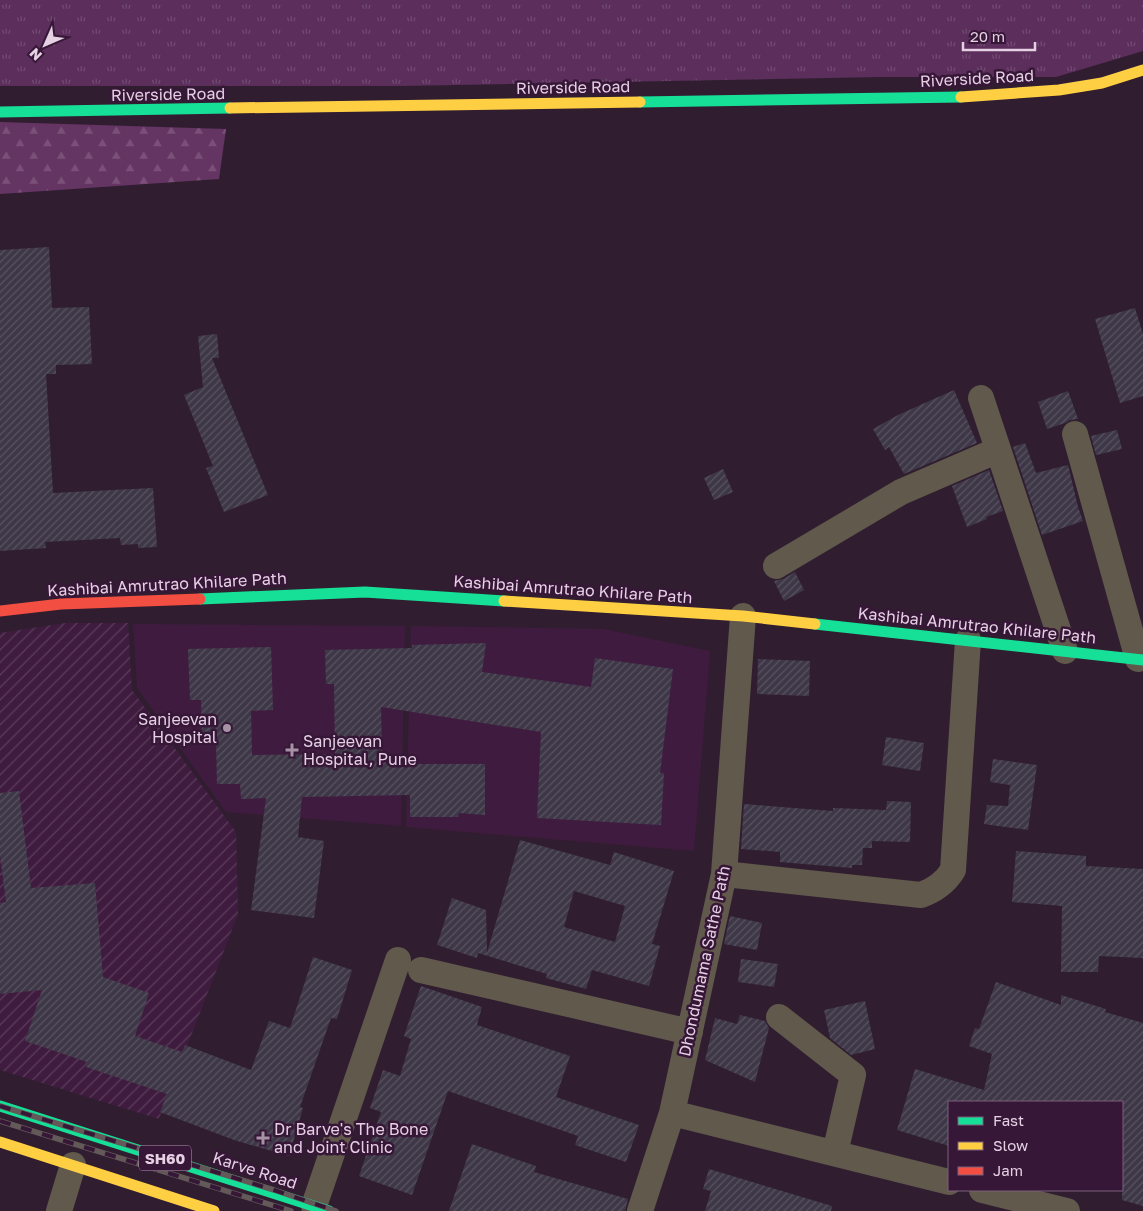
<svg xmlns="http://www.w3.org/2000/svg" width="1143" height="1211" viewBox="0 0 1143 1211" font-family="'Golos Text',sans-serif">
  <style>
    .built { fill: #3f1c3f }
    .industrial { fill: url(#industrial-furrows) }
    .grass { fill: url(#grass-tufts) }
    .forest { fill: url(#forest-firs) }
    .building { fill: url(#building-hatch); fill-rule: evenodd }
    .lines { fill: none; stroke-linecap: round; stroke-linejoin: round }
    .street { stroke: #61594c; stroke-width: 26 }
    .fast { stroke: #16e098; stroke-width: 11 }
    .slow { stroke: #ffcf43; stroke-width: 11 }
    .jam { stroke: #f24e42; stroke-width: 11 }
    .rail-casing { stroke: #635959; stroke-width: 5.5 }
    .rail { stroke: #371737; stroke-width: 4; stroke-dasharray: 11; stroke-linecap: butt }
    .poi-dot { fill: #a692a5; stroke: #371737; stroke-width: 2 }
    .labels { text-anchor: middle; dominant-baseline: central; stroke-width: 5; stroke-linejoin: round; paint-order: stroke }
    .shield { fill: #371737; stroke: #b198b0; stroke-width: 1 }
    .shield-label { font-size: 15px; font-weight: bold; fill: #e5d0e4 }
    .street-label { font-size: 16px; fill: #e5d0e4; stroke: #371737 }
    .poi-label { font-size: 16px; fill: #e5d0e4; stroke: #371737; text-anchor: start }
  </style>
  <defs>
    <pattern id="industrial-furrows" width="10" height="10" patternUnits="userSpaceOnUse" patternTransform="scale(1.25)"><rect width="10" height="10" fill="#3f1c3f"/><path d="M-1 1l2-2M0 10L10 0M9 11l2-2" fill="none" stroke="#5b3c5b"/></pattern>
    <pattern id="grass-tufts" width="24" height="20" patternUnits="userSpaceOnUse" patternTransform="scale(1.25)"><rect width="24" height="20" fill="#5b2e5b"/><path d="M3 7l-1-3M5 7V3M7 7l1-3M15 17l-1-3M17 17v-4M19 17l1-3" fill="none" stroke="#724b72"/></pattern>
    <pattern id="forest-firs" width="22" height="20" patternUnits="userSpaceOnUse" patternTransform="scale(1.25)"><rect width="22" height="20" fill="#643463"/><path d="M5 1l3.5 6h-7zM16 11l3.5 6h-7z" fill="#7a5079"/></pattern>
    <pattern id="building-hatch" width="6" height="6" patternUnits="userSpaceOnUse" patternTransform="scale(1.25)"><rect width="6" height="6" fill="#3d3747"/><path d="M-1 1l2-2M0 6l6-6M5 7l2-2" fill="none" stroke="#595361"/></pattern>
  </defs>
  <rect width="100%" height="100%" fill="#301e30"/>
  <!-- built -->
  <path class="built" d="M133 624 405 626 401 826 226 812 137 688Z
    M411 626 603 629 710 651 694 851 406 827Z"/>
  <!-- industrial -->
  <path class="industrial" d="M65 623H128L132 690 236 832 238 914 159 1119 0 1070V633Z"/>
  <!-- grass -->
  <path class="grass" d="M0 0H1143V51L1056 77H879L400 86H0Z"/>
  <!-- forest -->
  <path class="forest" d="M0 122 226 129 219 179 0 194Z"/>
  <!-- building -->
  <path class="building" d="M49 247 52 308 89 307 92 364 56 365V374H46L53 493 153 488 157 547 138 548V544L121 545 120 538 45 542 46 548 0 551V250Z
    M1135 308 1143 334V396L1120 403 1095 319Z
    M217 334 219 358H212L268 495 224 512 206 468 213 466 184 395 203 387 198 336Z
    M954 390 977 443 904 474 889 447 885 450 873 429 898 415Z
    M1068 391 1078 419 1070 420 1065 423 1047 429 1038 402Z
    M1117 430 1122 449 1096 455 1091 436Z
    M1025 443 1036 473 1068 465 1078 507 1083 521 1042 535 1013 447Z
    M723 469 733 492 714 500 704 478Z
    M989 470 1003 511 986 517 987 519 967 527 952 486Z
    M795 572 804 590 784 601 774 581 783 579Z
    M486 643 482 672 591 687 595 658 673 669 660 773H664L661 825 537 818 541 732 381 707 382 751H385L386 764H485V815L459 813 458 817H410V795L302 797 298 837 324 841 314 918 251 910 266 798 241 799 240 784H217L216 743H202L201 700H190L188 649 271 647 273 710 251 711 252 755 335 754 334 684H326L325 650 412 648V645Z
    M758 659 810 661 809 696 757 694Z
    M886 737 924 743 920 771 882 765Z
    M993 759 1037 765 1028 830 984 824 987 805 1008 806 1010 785 990 782Z
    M19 791 31 888 95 883 103 977 149 993 135 1036 182 1052 185 1045 251 1070 269 1021 290 1028 313 957 352 970 337 1019 331 1018 300 1107 303 1108 289 1156 234 1140 160 1112 167 1094 86 1067 87 1062 25 1041 42 990 0 994V903L6 902 0 855V793Z
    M887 801 911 802 910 842 872 841V848H863L862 865H852V868L780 862V852L741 849 744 804 833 811V808L886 810Z
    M520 840 610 865 614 852 674 871 652 944 660 946 649 986 592 970 586 989 546 978 547 974 478 953 477 958 437 945 452 898 486 910 487 953ZM574 891 625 906 615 942 564 927Z
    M1016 851 1086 856V866L1143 869V958L1099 956 1098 972H1061L1062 906 1012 902Z
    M730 916 762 923 757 950 724 944Z
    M741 959 778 964 774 987 738 982Z
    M996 982 1061 1005V995L1106 1009 1105 1012 1143 1023V1206L1122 1200V1102H949V1146L897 1130 915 1069 984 1090 992 1054 969 1046 975 1028 979 1029Z
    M421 986 482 1007 477 1025 570 1056 556 1097 639 1125 626 1162 575 1145 578 1136 448 1091 412 1195 359 1176 381 1112 370 1108 383 1070 400 1076 411 1039 404 1036Z
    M865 1001 875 1049 851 1055 830 1038 824 1010Z
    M740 1015 765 1021 769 1028 755 1082 705 1060 715 1018 737 1024Z
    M472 1144 536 1166 534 1172 628 1199 625 1211H449Z
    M709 1169 832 1206 831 1211H705L711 1191 703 1189Z"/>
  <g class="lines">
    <!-- street -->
    <path class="street" d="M981 398 1065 651
      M1075 434 1138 659
      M776 566 901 492 998 450
      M724 874 921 895C935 890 945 883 953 870L968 640
      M421 970 690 1032
      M779 1017 853 1075 835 1153
      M672 1113 949 1182
      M982 1190 1067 1211
      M314 1206 398 960
      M59 1211 73 1165
      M640 1211 672 1113 724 874 743 616"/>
    <!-- fast -->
    <path class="fast" d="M640 102 961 97
      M0 112 230 108
      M200 599 365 592 504 601
      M815 624 1143 660
      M0 1106 329 1211"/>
    <!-- slow -->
    <path class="slow" d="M961 97 1059 90 1102 83 1143 70
      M230 108 640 102
      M504 601 743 616 815 624
      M0 1142 214 1211"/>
    <!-- jam -->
    <path class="jam" d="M0 611 61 604 200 599"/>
    <defs>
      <path id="rail" d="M0 1106 274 1190 336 1211
        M0 1121 291 1211"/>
    </defs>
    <!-- rail casing -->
    <use href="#rail" class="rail-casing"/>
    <!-- rail -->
    <use href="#rail" class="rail"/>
  </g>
  <!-- markers -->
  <g class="poi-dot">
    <circle cx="227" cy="728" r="5"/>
    <path d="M289.5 742.5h5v5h5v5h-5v5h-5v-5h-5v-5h5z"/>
    <path d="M260.5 1130.5h5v5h5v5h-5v5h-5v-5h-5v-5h5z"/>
  </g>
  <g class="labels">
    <!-- shield labels -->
    <rect class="shield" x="139" y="1145.5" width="52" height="25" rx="4"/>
    <g class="shield-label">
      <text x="165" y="1158">SH60</text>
    </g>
    <!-- street labels -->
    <g class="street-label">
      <text transform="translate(977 78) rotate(-3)">Riverside Road</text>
      <text transform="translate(573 87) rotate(-1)">Riverside Road</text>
      <text transform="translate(168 94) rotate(-1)">Riverside Road</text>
      <text transform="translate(167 584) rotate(-3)">Kashibai Amrutrao Khilare Path</text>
      <text transform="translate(573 589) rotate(4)">Kashibai Amrutrao Khilare Path</text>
      <text transform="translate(977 625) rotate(6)">Kashibai Amrutrao Khilare Path</text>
      <text transform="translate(704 961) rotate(-78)">Dhondumama Sathe Path</text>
      <text transform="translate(255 1170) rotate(18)">Karve Road</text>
    </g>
    <!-- poi labels -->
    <g class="poi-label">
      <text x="217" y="719" text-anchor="end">Sanjeevan<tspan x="217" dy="18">Hospital</tspan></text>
      <text x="303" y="741">Sanjeevan<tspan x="303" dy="18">Hospital, Pune</tspan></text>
      <text x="274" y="1129">Dr Barve's The Bone<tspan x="274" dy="18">and Joint Clinic</tspan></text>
    </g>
  </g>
  <!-- legend -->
  <rect x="948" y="1101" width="175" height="90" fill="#371737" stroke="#7d617c"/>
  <rect x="958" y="1117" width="25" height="8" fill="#16e098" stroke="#7d617c"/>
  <text x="993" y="1126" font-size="15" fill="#e5d0e4">Fast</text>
  <rect x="958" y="1142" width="25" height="8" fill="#ffcf43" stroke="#7d617c"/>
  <text x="993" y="1151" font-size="15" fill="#e5d0e4">Slow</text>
  <rect x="958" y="1167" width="25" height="8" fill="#f24e42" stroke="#7d617c"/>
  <text x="993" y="1176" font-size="15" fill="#e5d0e4">Jam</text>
  <!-- north arrow -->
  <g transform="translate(45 45) rotate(225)" stroke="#371737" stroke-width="4" paint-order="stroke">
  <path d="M0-4L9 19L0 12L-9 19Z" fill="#e5d0e4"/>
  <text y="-8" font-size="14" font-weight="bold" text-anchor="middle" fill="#e5d0e4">N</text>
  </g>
  <!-- scale -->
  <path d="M963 42v8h72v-8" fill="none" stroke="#e5d0e4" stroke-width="2.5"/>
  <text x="970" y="42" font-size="15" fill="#e5d0e4" stroke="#371737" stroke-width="4" paint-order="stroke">20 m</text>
</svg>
